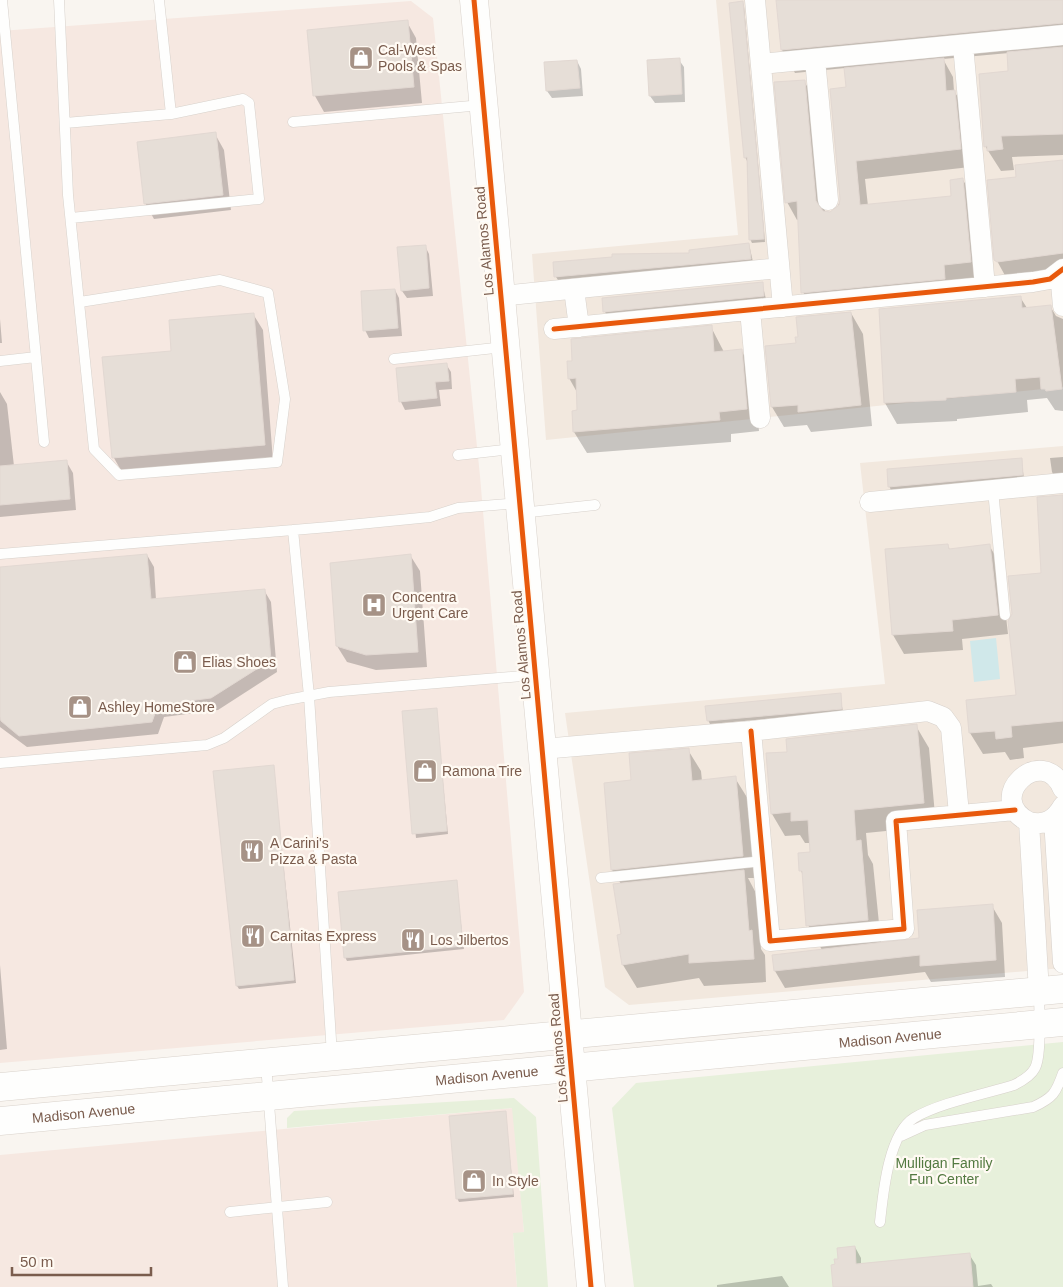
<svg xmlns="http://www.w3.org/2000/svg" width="1063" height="1287" viewBox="0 0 1063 1287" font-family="Helvetica,sans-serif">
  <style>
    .residential { fill: #f2e8de }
    .commercial { fill: #f6e8e1 }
    .green { fill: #e7f0db }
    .water { fill: #d0e8ea }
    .shadow { fill: #0003 }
    .building { fill: #e6ded7; stroke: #e2d8d2 }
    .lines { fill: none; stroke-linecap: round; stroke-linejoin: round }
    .lane-casing { stroke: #d7d1cb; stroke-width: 11 }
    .street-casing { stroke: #d7d1cb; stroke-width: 21 }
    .secondary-casing { stroke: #d9d2cb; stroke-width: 29 }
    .lane { stroke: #fefefd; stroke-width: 10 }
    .street { stroke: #fefefd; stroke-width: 20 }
    .secondary { stroke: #fefefd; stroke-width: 28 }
    .cycleway-casing { stroke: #fffaf3; stroke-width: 8 }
    .cycleway { stroke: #e8590c; stroke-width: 5 }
    .labels { text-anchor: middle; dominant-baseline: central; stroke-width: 4.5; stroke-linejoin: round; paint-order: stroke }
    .poi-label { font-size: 14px; fill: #7a5c4d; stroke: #fffaf3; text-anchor: start }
    .street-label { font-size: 14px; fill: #7a5c4d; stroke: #fffaf3 }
    .park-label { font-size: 14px; fill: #537a41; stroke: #fffaf3 }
  </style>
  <rect width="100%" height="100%" fill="#f9f5f0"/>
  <!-- residential -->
  <path class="residential" d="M716 0H1063V387L546 440 532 254 738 235Z
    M1063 446V968L629 1005 605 987 565 713 885 684 860 463Z"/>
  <!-- commercial -->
  <path class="commercial" d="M411 1 433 18 480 476 524 992 504 1020 0 1063V31Z
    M513 1108 524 1232 513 1234 517 1287H0V1155Z"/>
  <!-- green -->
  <path class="green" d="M1063 1042V1287H634L612 1108 636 1083Z
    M514 1098 536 1117 548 1287H517L513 1233 524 1232 512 1108 287 1128V1118L294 1111Z"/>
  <!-- water -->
  <path class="water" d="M996 638 1000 679 974 682 970 641Z"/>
  <!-- shadow -->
  <path class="shadow" d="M777 0H1063V155L1012 157 1014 170 1001 171 985 146 1009 72V53L943 59 953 77 954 91 965 108 970 167 865 179 868 206 953 198 963 180 973 197 980 280 813 310 803 292 799 219 797 220 787 202 804 81 814 98 825 211 829 213 836 210 841 199 847 88 845 68 795 73 782 50Z
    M743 3 744 6 765 242 752 243 750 239 747 161 745 157Z
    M407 22 416 38 422 103 324 112 315 96 309 31Z
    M679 60 684 67 685 102 655 103 650 96Z
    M577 61 581 69 583 96 552 98 547 91Z
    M215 134 224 150 231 210 154 219 145 203Z
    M1063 161V276L1008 281 996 259 1018 178Z
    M749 244 753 262 558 280 556 277Z
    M425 246 429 254 433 296 407 298 402 291Z
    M762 283 766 299 607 315 605 312Z
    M395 290 399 298 402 336 369 338 365 330Z
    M1020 297 1027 308 1050 306 1056 316 1063 319V411L1055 410 1047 398 1027 400 1028 412 957 419V421L897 424 885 403Z
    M851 313 863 334 872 426 811 432 807 425 784 427 772 407Z
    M253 314 263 330 273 461 123 474 114 458 104 358 172 352Z
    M0 319 2 343H0Z
    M711 327 724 352 741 350 754 372 759 431 731 434V442L587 453 574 432 579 412 578 394 569 378Z
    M446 364 451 372 452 389 439 390 441 406 405 410 401 402 397 369Z
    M0 392 7 404 14 466 66 461 73 473 76 510 0 517Z
    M1063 457V491L1052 472 1050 458Z
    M1021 459 1024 478 891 490 889 486Z
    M1063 495V743L1023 748 1024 758 1010 760 1005 752 983 754 970 733 967 701 1017 696 1042 574Z
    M989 545 1000 564 1008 634 962 639 963 650 904 654 893 635 948 546 950 550Z
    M147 555 154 567 156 600 264 590 271 602 277 672 218 710 164 717 158 734 27 747 0 727V568Z
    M410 555 420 571 427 667 376 670 347 662 337 646Z
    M840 695 843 712 710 724 708 720Z
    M436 709 448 834 416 838 403 712Z
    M916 726 929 748 936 826 866 833 868 855 873 864 881 943 920 939 992 906 1002 923 1005 977 931 982 925 972 785 988 775 971 774 956 822 950 808 925 804 877 801 871 799 855 811 854 810 843H805L800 835 785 836 772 814 788 753Z
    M688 750 701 771 702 781 735 778 748 799 755 878H748L757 895 761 949 765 955 766 982 704 986 699 978 637 988 623 965 621 884 612 870 632 781Z
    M273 766 296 983 239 989 237 986Z
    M456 881 464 949 347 961 345 957Z
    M0 965 7 1049 0 1050Z
    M505 1112 514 1197 459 1202 457 1198Z
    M855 1247 861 1258V1264L969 1254 976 1265 978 1286 991 1284 993 1287H834L836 1266Z
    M782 1276 789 1287H717V1285Z"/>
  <!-- building -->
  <path class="building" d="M776 0H1063V23L781 50Z
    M743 1 763 223 764 239 749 240 747 157 744 158 729 3Z
    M408 20 414 87 313 96 307 30Z
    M1063 47V134L1001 136 1003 149 987 151V146L984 147 979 74 1008 71 1007 52Z
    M680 58 682 94 649 96 647 60Z
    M944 58 946 91 955 90 961 149 856 161 860 205 951 196 950 180 963 178 971 262 944 265 945 279 801 293 797 201 785 203 774 82 805 80 816 201 823 211 830 212 839 205 840 199 830 89 846 87 844 68Z
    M577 60 580 88 546 91 544 62Z
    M216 132 223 195 144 204 137 142Z
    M1063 160V253L997 262 994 260 987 180 1016 177 1015 165Z
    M749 243 751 259 554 277 553 262 612 257V254L689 253V250Z
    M426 245 429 288 401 291 397 247Z
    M763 282 764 296 603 312 602 298Z
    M395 289 398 328 363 331 361 291Z
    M1021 296 1022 308 1051 305 1062 389 1046 391 1045 389H1041L1040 377 1015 379 1016 392 946 398V400L884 403 879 309Z
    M851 312 861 405 798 412V405L771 407 765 346 796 343 795 337H798L796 317Z
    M254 313 265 445 112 458 102 357 171 351 169 320Z
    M712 325 714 352 742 349 747 409 719 412 720 420 573 432 572 411 577 410 576 378 568 379 567 361H572L571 339Z
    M447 363 449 381 435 382 437 398 399 402 396 368Z
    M1022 458 1023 475 888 487 887 469Z
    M67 460 70 499 0 505V466Z
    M1063 495V721L1011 726 1012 737 996 739 995 731 969 733 966 700 1016 695 1008 621 1012 614 1008 576 1041 573 1037 497Z
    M948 544 949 549 990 544 998 615 952 620 953 631 892 635 885 549Z
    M147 554 151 599 265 589 271 660 211 698 158 705 152 722 19 736 1 721 0 717V567Z
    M411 554 418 652 366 655 336 646 330 563Z
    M841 693 842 709 707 721 705 706Z
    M437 708 447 831 412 834 402 711Z
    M917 724 924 803 854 810 856 841 861 840 868 920 806 926 802 871H799L798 853 810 852 808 820 791 821V812L771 814 766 753 787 752 786 739Z
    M689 748 692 781 736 776 743 856 611 870 604 783 631 780 629 753Z
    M274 765 294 980 236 986 213 771Z
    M744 870 749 931 752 930 754 959 689 963V954L622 965 617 935 621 934 613 884Z
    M457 880 463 946 344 958 338 892Z
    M993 904 996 960 920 966V955L774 971 772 955 919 938 917 910Z
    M506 1111 513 1194 456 1199 449 1116Z
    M855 1246 856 1264 970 1253 973 1287H833L831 1265 835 1264 834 1259H838L837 1248Z"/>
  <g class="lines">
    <defs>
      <path id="lane" d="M2 0 44 442
        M59 0 68 195 94 449 119 475 277 462 285 399 268 293 220 280 80 302
        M159 0 171 114
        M293 122 482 105
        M65 123 171 114 243 99 249 103 259 199 71 218
        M394 359 504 347
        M0 361 36 357
        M458 455 513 449
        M993 490 1005 615
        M521 513 595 505
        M293 530 309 696 332 1055
        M0 554 329 527 430 517 458 508 518 503
        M0 763 207 745 224 738 272 704 287 700 329 692 534 675
        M601 878 763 861
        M266 1064 283 1287
        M901 1136 925 1125 1033 1107C1053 1098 1056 1093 1063 1073
        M230 1212 327 1202
        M880 1222C883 1195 888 1134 914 1118 939 1103 985 1094 1014 1085 1022 1081 1031 1076 1035 1068 1042 1055 1039 1008 1039 992"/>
      <path id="street" d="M755 0 783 307
        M963 45 985 287
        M815 59 828 200
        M761 64 1063 35
        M1060 272 1063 306
        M574 289 579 327
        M500 296 779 268
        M750 310 760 418
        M554 329 1033 282 1050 279 1063 269
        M870 502 1063 483
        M751 731 770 941 904 929 896 821 1015 810
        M542 749 751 731 928 711 943 717 951 728 959 814
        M1063 789C1043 742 982 798 1029 822 1045 826 1055 820 1063 806
        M1054 819 1063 963
        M1029 822 1039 992"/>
      <g id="secondary">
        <path d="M474 0 591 1287"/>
        <path d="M0 1087 1063 989"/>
        <path id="s1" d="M0 1121 1063 1022"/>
      </g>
    </defs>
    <!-- lane casing -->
    <use href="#lane" class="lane-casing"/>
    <!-- street casing -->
    <use href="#street" class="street-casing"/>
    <!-- secondary casing -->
    <use href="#secondary" class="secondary-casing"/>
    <!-- lane -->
    <use href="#lane" class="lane"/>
    <!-- street -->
    <use href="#street" class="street"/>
    <!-- secondary -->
    <use href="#secondary" class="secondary"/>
    <defs>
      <path id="cycleway" d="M474 0 591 1287
        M554 329 1033 282 1050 279 1063 269
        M751 731 770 941 904 929 896 821 1015 810"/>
    </defs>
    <!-- cycleway casing -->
    <use href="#cycleway" class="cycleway-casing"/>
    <!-- cycleway -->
    <use href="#cycleway" class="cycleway"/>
  </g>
  <!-- icons -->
  <defs>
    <symbol id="shop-square" viewBox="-11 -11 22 22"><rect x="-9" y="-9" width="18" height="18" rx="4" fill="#a69286" stroke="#fffaf3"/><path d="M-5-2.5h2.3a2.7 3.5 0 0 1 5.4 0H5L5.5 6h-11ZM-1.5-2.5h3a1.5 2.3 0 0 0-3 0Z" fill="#fff"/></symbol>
    <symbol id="hospital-square" viewBox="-11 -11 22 22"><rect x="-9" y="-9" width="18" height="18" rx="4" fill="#a69286" stroke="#fffaf3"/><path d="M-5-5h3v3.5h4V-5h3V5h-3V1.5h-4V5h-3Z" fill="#fff"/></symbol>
    <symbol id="restaurant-square" viewBox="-11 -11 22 22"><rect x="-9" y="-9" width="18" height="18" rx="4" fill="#a69286" stroke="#fffaf3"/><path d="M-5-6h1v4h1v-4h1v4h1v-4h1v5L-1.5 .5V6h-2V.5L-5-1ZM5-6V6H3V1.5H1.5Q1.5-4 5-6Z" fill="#fff"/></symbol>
  </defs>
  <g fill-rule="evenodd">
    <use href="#shop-square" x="347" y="44" width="28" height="28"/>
    <use href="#hospital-square" x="360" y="591" width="28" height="28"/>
    <use href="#shop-square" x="171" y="648" width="28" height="28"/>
    <use href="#shop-square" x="66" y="693" width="28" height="28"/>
    <use href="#shop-square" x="411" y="757" width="28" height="28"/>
    <use href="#restaurant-square" x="238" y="837" width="28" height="28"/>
    <use href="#restaurant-square" x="239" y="922" width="28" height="28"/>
    <use href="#restaurant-square" x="399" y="926" width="28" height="28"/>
    <use href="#shop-square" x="460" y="1167" width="28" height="28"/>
  </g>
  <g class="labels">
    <!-- poi labels -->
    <g class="poi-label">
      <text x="378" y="50">Cal-West<tspan x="378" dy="16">Pools &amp; Spas</tspan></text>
      <text x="392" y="597">Concentra<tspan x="392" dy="16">Urgent Care</tspan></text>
      <text x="202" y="662">Elias Shoes</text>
      <text x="98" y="707">Ashley HomeStore</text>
      <text x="442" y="771">Ramona Tire</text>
      <text x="270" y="843">A Carini's<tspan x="270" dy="16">Pizza &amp; Pasta</tspan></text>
      <text x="270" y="936">Carnitas Express</text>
      <text x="430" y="940">Los Jilbertos</text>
      <text x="492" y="1181">In Style</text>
    </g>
    <!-- street labels -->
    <g class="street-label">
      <text transform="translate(484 241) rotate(-95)">Los Alamos Road</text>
      <text transform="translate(521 645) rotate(-95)">Los Alamos Road</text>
      <text stroke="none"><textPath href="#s1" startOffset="894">Madison Avenue</textPath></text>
      <text transform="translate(558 1048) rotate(-95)">Los Alamos Road</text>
      <text stroke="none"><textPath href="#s1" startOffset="489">Madison Avenue</textPath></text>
      <text stroke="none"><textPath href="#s1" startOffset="84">Madison Avenue</textPath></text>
    </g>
    <!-- park labels -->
    <g class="park-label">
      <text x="944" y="1163">Mulligan Family<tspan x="944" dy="16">Fun Center</tspan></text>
    </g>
  </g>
  <!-- scale -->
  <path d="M12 1267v8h139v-8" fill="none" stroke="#7a5c4d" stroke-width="2.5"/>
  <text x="20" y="1267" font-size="15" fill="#7a5c4d" stroke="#fffaf3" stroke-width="4" paint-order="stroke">50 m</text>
</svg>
